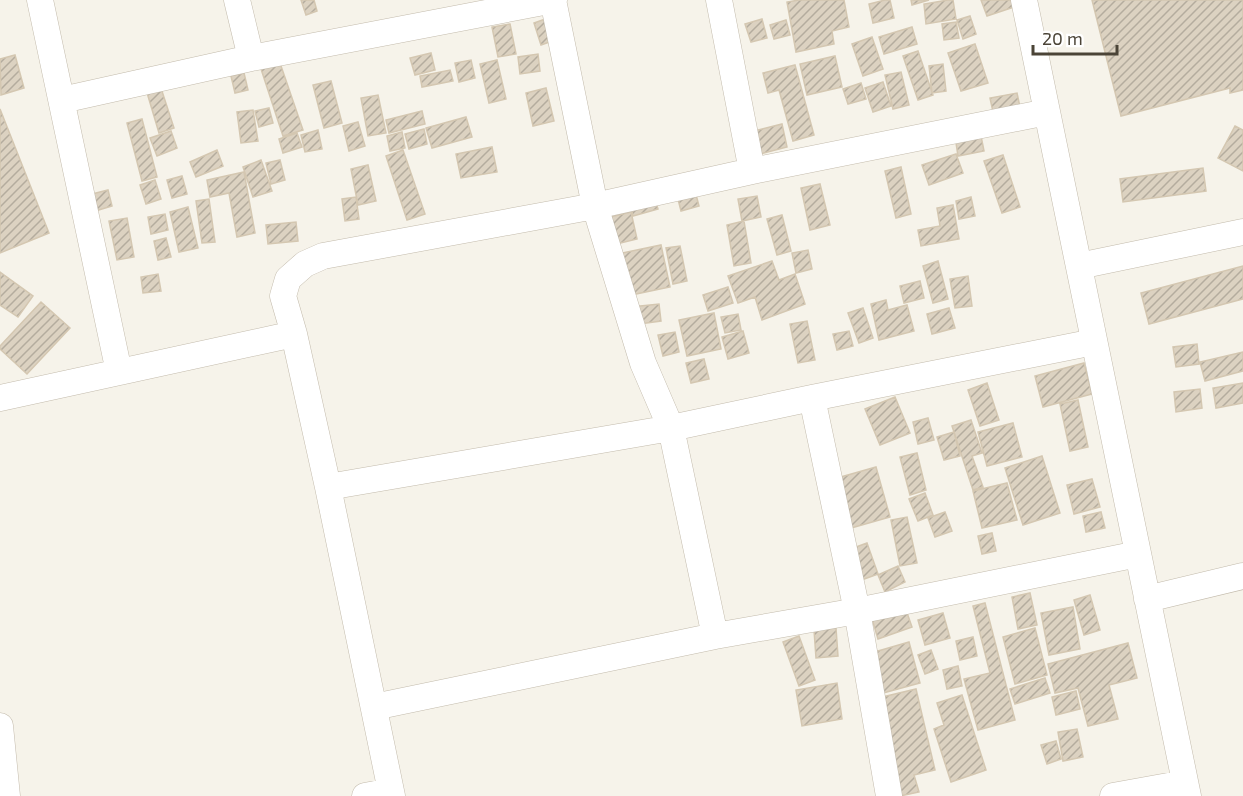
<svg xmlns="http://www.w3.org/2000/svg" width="1243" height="796" viewBox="0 0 1243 796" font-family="'Exo 2',sans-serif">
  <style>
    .building { fill: url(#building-hatch); stroke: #d4c7b1; stroke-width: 1.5 }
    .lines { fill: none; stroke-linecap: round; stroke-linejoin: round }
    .street-casing { stroke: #c3bbac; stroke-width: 27 }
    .street { stroke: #fff; stroke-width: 26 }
  </style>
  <defs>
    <pattern id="building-hatch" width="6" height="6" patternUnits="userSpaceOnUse" patternTransform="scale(1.5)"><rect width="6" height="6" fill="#dcd2c1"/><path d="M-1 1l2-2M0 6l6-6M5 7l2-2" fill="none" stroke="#b4ac9e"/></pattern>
  </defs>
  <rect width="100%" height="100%" fill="#f6f3ea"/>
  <!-- building -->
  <path class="building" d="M301 0H314L317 11 306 15Z
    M799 0H844L849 27 832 31 834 44 796 52 787 2Z
    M885 0H890L894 18 873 23 869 4Z
    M911 0H929L912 5Z
    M948 0H953L956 19 926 24 924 4Z
    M981 0H1018L1020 5 987 16Z
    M1092 0H1243V90L1230 93V88L1121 116Z
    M970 16 976 34 963 39 957 20Z
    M551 17 558 39 541 45 534 23Z
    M762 19 767 38 751 42 745 24Z
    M786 20 790 35 774 39 770 25Z
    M956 22 959 38 944 40 942 24Z
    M510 24 516 54 498 57 492 27Z
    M912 27 917 44 884 54 879 37Z
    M872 37 883 69 863 76 852 44Z
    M975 44 988 83 961 91 948 53Z
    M918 51 933 95 918 100 903 56Z
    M431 53 435 70 415 75 410 58Z
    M538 54 540 71 520 74 518 57Z
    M15 55 24 88 1 95 0 59Z
    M835 56 842 87 807 95 800 64Z
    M471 60 475 78 459 82 455 63Z
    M497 60 506 99 489 103 480 64Z
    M280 63 303 130 283 136 261 69Z
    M943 64 946 91 932 93 929 66Z
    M795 65 814 135 793 141 779 90 768 93 763 73Z
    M450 70 453 81 422 87 420 76Z
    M901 72 909 105 893 109 885 75Z
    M244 73 248 90 235 93 231 76Z
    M331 81 342 123 324 128 313 85Z
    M159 82 174 128 159 133 145 86Z
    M883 82 891 106 873 112 865 88Z
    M861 83 866 99 848 104 843 89Z
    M546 88 554 121 533 126 526 93Z
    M1017 93 1020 107 993 112 990 98Z
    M378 95 386 133 368 136 361 98Z
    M269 108 273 123 259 127 255 111Z
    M0 109 49 233 0 253Z
    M253 110 258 141 241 143 237 112Z
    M422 111 425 124 389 133 386 120Z
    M466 117 472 137 432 148 426 128Z
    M142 119 157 177 142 181 127 123Z
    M358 122 365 146 349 151 343 126Z
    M782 124 787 147 752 156 746 133Z
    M1235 126 1243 130V171L1218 158Z
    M424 129 427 144 409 149 405 134Z
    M318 130 322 149 305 152 301 135Z
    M171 131 177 148 157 156 150 138Z
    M980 131 984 151 958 156 955 136Z
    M402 132 405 148 390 151 387 136Z
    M297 133 302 147 283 153 279 139Z
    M492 147 497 172 461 178 456 154Z
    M217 150 223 166 196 177 190 162Z
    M403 150 425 214 407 220 386 156Z
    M956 154 963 173 929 185 922 165Z
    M1003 155 1020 207 1002 213 984 161Z
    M261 160 272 191 253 197 243 167Z
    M280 160 285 180 271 184 266 163Z
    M368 165 376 201 358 205 351 169Z
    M901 167 911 214 896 218 885 171Z
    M1203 168 1206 191 1123 202 1120 179Z
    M244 172 255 233 237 237 229 193 210 197 207 180Z
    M182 176 187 194 172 198 167 180Z
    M155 180 161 199 146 204 140 185Z
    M693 183 699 206 681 211 675 187Z
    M820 184 830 225 810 230 801 188Z
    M108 190 112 206 92 212 88 195Z
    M652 190 658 209 633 216 628 197Z
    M757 196 761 217 742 221 738 199Z
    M356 197 359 219 345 221 342 199Z
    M971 197 975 216 959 219 956 201Z
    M209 199 215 242 202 243 196 201Z
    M953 205 959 239 921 246 918 230 940 226 937 208Z
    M188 207 198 248 179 252 170 212Z
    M631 212 637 239 612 245 606 218Z
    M165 214 168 230 151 234 148 217Z
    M782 215 791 251 777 255 767 219Z
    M127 218 134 257 117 260 109 221Z
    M744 221 751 263 734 266 727 225Z
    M296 222 298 241 268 244 266 225Z
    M166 238 171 257 158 260 154 241Z
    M661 245 670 287 631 295 622 253Z
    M680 246 687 281 673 284 666 248Z
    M808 250 812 269 796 273 792 253Z
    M772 261 779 280 795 274 805 304 762 320 755 297 738 303 728 276Z
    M938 261 948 299 933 303 923 266Z
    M1243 266V299L1149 324 1141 293Z
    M0 272 33 296 18 317 0 305Z
    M158 274 161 291 143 293 141 277Z
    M968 276 972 306 955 308 950 279Z
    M920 281 924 298 904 303 900 286Z
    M728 287 733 303 708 311 703 295Z
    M886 300 888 310 907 305 914 331 879 340 871 304Z
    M41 302 70 328 27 374 0 349V346Z
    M659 304 661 321 632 325 631 307Z
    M863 308 873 338 859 343 848 313Z
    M949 308 955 328 932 334 927 314Z
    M714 313 721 349 687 356 679 320Z
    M738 314 741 330 725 333 721 317Z
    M807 321 815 360 798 363 790 324Z
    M743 331 749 353 728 359 722 337Z
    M849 331 853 346 837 350 833 334Z
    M675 332 679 352 663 356 658 335Z
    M1197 344 1199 364 1176 367 1173 347Z
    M1243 352V371L1205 381 1200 362Z
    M704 359 709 379 691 383 686 363Z
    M1084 363 1092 394 1043 407 1035 376Z
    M987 383 999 420 980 426 968 390Z
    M1243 383V403L1216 408 1213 388Z
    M1200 389 1202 408 1176 412 1174 392Z
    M895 397 910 433 880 445 865 409Z
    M1078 400 1088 447 1070 451 1060 404Z
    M928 418 934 440 918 444 913 422Z
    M971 420 982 453 972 456 983 487 973 490 952 426Z
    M1013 423 1022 457 987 466 978 432Z
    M954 432 960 456 944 460 937 437Z
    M917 453 926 490 910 495 900 457Z
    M1042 456 1060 513 1023 525 1005 468Z
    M876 467 890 517 837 532 823 482Z
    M1092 479 1100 507 1074 514 1067 485Z
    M1007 483 1017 520 982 528 973 491Z
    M925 493 933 515 918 521 909 499Z
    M945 512 952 531 935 537 928 518Z
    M1101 512 1105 528 1086 532 1083 516Z
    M907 517 917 563 900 566 891 520Z
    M992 533 996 551 982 554 978 536Z
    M867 543 878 574 856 582 845 551Z
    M898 566 905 582 885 592 878 575Z
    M1030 593 1037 625 1018 629 1012 597Z
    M1090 595 1100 630 1084 635 1074 600Z
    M985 603 1015 720 978 730 964 679 990 673 973 606Z
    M905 607 912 627 878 639 872 619Z
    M1073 607 1080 649 1049 655 1041 613Z
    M943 613 950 638 925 645 918 620Z
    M836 628 838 656 816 658 814 630Z
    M1035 628 1047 675 1015 684 1003 637Z
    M799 636 815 680 799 686 783 642Z
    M973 637 977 656 960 660 956 641Z
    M909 642 920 683 883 693 871 653Z
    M1128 643 1137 678 1109 685 1118 719 1088 726 1078 688 1055 693 1048 664Z
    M931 650 938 669 925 674 918 655Z
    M958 666 962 686 947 689 943 670Z
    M1045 678 1050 693 1015 704 1010 689Z
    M837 683 842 719 802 726 796 690Z
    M916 689 935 770 914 775 919 792 900 796 882 697Z
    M1076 691 1080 709 1056 715 1052 697Z
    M962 695 986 770 951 782 934 729 944 725 937 703Z
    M1077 729 1083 757 1063 761 1058 732Z
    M1056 741 1061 759 1047 764 1041 745Z"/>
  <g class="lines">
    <defs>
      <path id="street" d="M40 0 119 372
        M237 0 251 58
        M553 0 595 206 643 363 671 428 715 636
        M719 0 752 171
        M1024 0 1188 796
        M62 100 251 58 554 0
        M1079 266 1243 232
        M0 398 294 334
        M812 398 857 611 889 796
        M328 487 671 428 812 398 1094 342
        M1147 599 1243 576
        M374 707 715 636 857 611 1138 554
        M0 726 7 796
        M365 796 391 791
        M392 796 328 487 294 334 283 296 288 279 305 264 323 256 595 206 752 171 1047 112
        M1113 796 1185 783"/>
    </defs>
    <!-- street casing -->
    <use href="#street" class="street-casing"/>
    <!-- street -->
    <use href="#street" class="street"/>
  </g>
  <!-- scale -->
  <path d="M1033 45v9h84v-9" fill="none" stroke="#4b4437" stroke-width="3"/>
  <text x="1042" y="45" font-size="18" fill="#4b4437" stroke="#ffffff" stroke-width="4.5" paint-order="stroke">20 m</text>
</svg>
